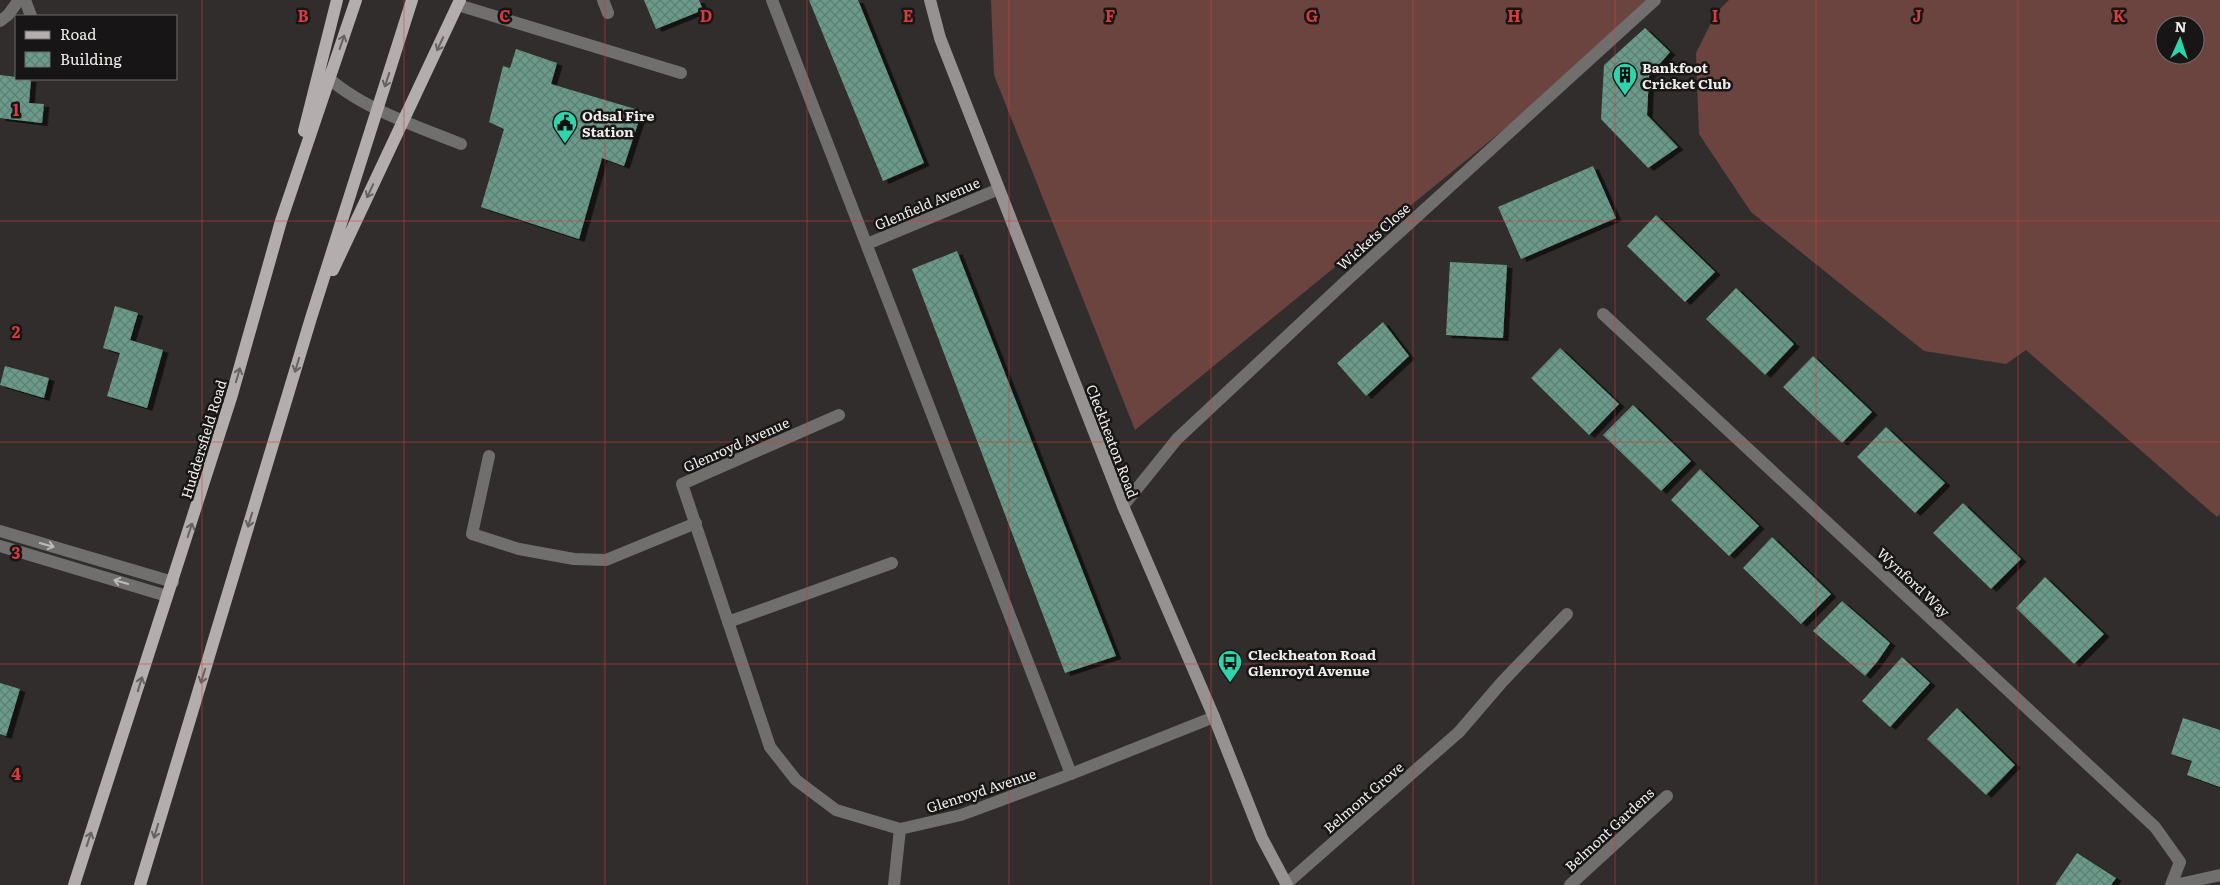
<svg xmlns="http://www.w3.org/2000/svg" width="2220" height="885" viewBox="0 0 2220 885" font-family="Literata,serif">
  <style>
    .grass { fill: #6c443f; fill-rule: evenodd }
    .building { fill: url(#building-cross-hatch); filter: url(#shadow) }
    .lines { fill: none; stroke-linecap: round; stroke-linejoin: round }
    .lane { stroke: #716e6e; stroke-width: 12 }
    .street { stroke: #716e6e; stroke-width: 12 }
    .secondary { stroke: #969292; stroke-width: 12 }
    .primary { stroke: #b3aead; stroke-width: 12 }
    .oneway { stroke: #656261 }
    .oneway2 { stroke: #bdbaba }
    .grid { fill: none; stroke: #d93c3c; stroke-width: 1; stroke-opacity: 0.55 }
    .labels { text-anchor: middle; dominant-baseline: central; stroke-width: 5; stroke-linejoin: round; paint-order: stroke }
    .poi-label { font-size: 14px; font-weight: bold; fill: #f0edec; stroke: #171515; text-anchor: start }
    .street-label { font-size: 14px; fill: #f0edec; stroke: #171515 }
    .grid-label { font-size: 16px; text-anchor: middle; font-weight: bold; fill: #d93c3c; stroke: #171515; stroke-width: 5; stroke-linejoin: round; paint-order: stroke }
  </style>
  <defs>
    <pattern id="building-cross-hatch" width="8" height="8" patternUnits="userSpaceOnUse" patternTransform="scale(1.25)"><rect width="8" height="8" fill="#6b9b8a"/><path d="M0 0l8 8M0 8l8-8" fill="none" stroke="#5f7e73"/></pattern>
    <filter id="shadow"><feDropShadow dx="5.5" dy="3" stdDeviation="0" flood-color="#0009"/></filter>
  </defs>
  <rect width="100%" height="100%" fill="#312d2c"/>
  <!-- grass -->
  <path class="grass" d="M991 0H1655L1583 65 1135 430 994 75Z
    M1729 0H2220V514L2217 517 2026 350 2006 364 1924 351 1751 212 1699 134 1696 53 1716 13ZM2165 25H2195V55H2165Z"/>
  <!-- building -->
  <path class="building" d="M644 0H699L703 10 656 29Z
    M809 0H858L924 163 883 181Z
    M1645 28 1670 52 1649 76 1647 115 1678 147 1648 168 1601 119 1604 65Z
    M516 49 557 63 551 84 642 111 624 166 602 158 579 239 481 207 504 129 489 122 503 66 510 68Z
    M0 75 16 77V79H31L29 103 44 104 42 123 0 118Z
    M1593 166 1616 218 1521 259 1498 207Z
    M1656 215 1715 272 1685 302 1627 246Z
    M957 251 1116 656 1065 673 912 269Z
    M1450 262 1507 265 1503 338 1446 335Z
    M1736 288 1794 344 1765 375 1706 319Z
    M115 306 138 313 130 340 163 350 147 408 107 396 120 353 103 348Z
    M1383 322 1409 356 1366 396 1337 363Z
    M1560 348 1619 404 1589 435 1531 378Z
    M1813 356 1872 412 1842 443 1783 387Z
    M5 366 49 378 44 398 0 385Z
    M1633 405 1691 461 1661 491 1603 435Z
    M1886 427 1945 483 1915 513 1857 457Z
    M1700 469 1759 526 1729 556 1671 500Z
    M1963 503 2021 559 1991 589 1933 533Z
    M1772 537 1831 594 1801 624 1743 568Z
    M2045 577 2104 634 2074 664 2016 608Z
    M1842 601 1890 643 1877 662 1865 676 1813 631Z
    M1902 657 1930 683 1890 727 1862 701Z
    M0 683 20 689 6 736 0 734Z
    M1957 708 2015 765 1986 795 1927 739Z
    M2183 718 2220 730V787L2187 775 2192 761 2171 754Z
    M2077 853 2116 878 2111 885H2055Z"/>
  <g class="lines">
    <!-- lane -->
    <path class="lane" d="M772 0 1071 774
      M458 5 681 73
      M322 72C357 107 416 126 461 144
      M1346 281 1655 0
      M0 531 173 582
      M0 546 167 596
      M728 622 892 563
      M1459 732 1502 682 1567 614"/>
    <!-- street -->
    <path class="street" d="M25 0 31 16
      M603 0 608 13
      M0 21 8 15 19 0
      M867 244 999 189
      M1603 314 2155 827 2180 862 2171 885
      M839 415 682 484 770 747 796 780 836 810 900 829 961 815 1071 774 1214 717
      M489 456 472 534 519 549 574 559 606 560 696 523
      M1123 506 1177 439 1346 281
      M1286 884 1459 732
      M894 885 900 829
      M1570 885 1667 796
      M2175 885 2220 875"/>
    <!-- secondary -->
    <path class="secondary" d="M930 0 940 38 1123 506 1214 717 1262 838 1287 885"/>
    <!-- primary -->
    <path class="primary" d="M304 131 337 0
      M333 270 460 0
      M74 885 231 398 281 221 356 0
      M140 885 311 318 412 0"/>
  </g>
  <!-- one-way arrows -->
  <defs><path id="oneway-shaft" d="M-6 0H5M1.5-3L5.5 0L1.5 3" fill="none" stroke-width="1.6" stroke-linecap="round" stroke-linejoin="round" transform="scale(1.25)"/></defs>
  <g class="oneway">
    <use href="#oneway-shaft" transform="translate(342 42) rotate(-71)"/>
    <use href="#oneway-shaft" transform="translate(440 44) rotate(115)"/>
    <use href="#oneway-shaft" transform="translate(387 80) rotate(108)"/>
    <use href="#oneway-shaft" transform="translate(370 191) rotate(115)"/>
    <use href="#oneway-shaft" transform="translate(297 365) rotate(107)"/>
    <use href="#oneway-shaft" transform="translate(238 375) rotate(-74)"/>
    <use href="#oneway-shaft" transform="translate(250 520) rotate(107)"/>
    <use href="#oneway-shaft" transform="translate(190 530) rotate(-72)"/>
    <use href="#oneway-shaft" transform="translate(203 676) rotate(107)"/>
    <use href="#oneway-shaft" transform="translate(140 684) rotate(-73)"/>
    <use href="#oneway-shaft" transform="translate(156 831) rotate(107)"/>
    <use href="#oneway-shaft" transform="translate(89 839) rotate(-72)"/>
  </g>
  <g class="oneway2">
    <use href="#oneway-shaft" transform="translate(47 545) rotate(16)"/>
    <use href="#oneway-shaft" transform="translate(121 582) rotate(-164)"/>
  </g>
  <!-- grid -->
  <path class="grid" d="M202 0V885M404 0V885M605 0V885M807 0V885M1009 0V885M1211 0V885M1413 0V885M1615 0V885M1816 0V885M2018 0V885M0 221H2220M0 442H2220M0 664H2220"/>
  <!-- icons -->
  <defs>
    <symbol id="building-pin" viewBox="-11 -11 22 30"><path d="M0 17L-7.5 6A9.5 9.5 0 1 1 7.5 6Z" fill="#2fd4aa" stroke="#171515"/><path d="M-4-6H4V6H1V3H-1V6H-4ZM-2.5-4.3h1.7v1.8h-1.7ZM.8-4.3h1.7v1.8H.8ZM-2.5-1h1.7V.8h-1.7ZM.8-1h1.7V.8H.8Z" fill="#111"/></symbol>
    <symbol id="civic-pin" viewBox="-11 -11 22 30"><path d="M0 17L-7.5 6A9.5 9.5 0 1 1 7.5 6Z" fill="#2fd4aa" stroke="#171515"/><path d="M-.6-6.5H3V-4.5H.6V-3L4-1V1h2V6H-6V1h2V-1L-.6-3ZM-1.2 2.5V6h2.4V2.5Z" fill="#111"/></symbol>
    <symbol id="bus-pin" viewBox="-11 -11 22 30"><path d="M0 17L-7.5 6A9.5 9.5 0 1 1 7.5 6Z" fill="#2fd4aa" stroke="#171515"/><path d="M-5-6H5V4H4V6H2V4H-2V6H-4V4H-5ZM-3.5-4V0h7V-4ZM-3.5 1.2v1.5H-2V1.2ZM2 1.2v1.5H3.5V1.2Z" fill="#111"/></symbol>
  </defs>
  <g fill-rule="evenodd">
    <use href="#building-pin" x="1611" y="61" width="28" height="38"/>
    <use href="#civic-pin" x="551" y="109" width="28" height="38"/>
    <use href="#bus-pin" x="1216" y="648" width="28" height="38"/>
  </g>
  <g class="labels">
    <!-- poi labels -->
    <g class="poi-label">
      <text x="1642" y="67">Bankfoot<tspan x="1642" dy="16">Cricket Club</tspan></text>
      <text x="582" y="115">Odsal Fire<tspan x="582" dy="16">Station</tspan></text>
      <text x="1248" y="654">Cleckheaton Road<tspan x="1248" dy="16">Glenroyd Avenue</tspan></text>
    </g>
    <!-- street labels -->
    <g class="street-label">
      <text transform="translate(927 203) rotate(-23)">Glenfield Avenue</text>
      <text transform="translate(1373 236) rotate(-42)">Wickets Close</text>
      <text transform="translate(203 439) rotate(-73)">Huddersfield Road</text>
      <text transform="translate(1113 441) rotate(69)">Cleckheaton Road</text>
      <text transform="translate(736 444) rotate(-24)">Glenroyd Avenue</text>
      <text transform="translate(1914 582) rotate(43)">Wynford Way</text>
      <text transform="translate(981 790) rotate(-18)">Glenroyd Avenue</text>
      <text transform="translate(1363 797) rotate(-41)">Belmont Grove</text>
      <text transform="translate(1609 829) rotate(-43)">Belmont Gardens</text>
    </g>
  </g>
  <g class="grid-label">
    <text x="303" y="22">B</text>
    <text x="505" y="22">C</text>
    <text x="706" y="22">D</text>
    <text x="908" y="22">E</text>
    <text x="1110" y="22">F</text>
    <text x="1312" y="22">G</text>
    <text x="1514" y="22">H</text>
    <text x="1715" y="22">I</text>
    <text x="1917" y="22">J</text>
    <text x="2119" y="22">K</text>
    <text x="16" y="116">1</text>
    <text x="16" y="338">2</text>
    <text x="16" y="559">3</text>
    <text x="16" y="780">4</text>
  </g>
  <!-- legend -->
  <rect x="15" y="15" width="162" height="65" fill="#171515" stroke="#6e6b6b"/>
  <rect x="25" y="31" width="25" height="8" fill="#b3aead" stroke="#6e6b6b"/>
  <text x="60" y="40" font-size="15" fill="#f0edec">Road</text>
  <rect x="25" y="52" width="25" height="15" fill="url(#building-cross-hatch)" stroke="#6e6b6b"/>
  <text x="60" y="65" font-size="15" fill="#f0edec">Building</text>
  <!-- north arrow -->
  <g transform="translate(2180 40) rotate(3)"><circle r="24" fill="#171515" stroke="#6e6b6b"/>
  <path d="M0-4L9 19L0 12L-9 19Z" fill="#2fd4aa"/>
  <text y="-8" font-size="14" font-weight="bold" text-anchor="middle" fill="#f0edec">N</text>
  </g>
</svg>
